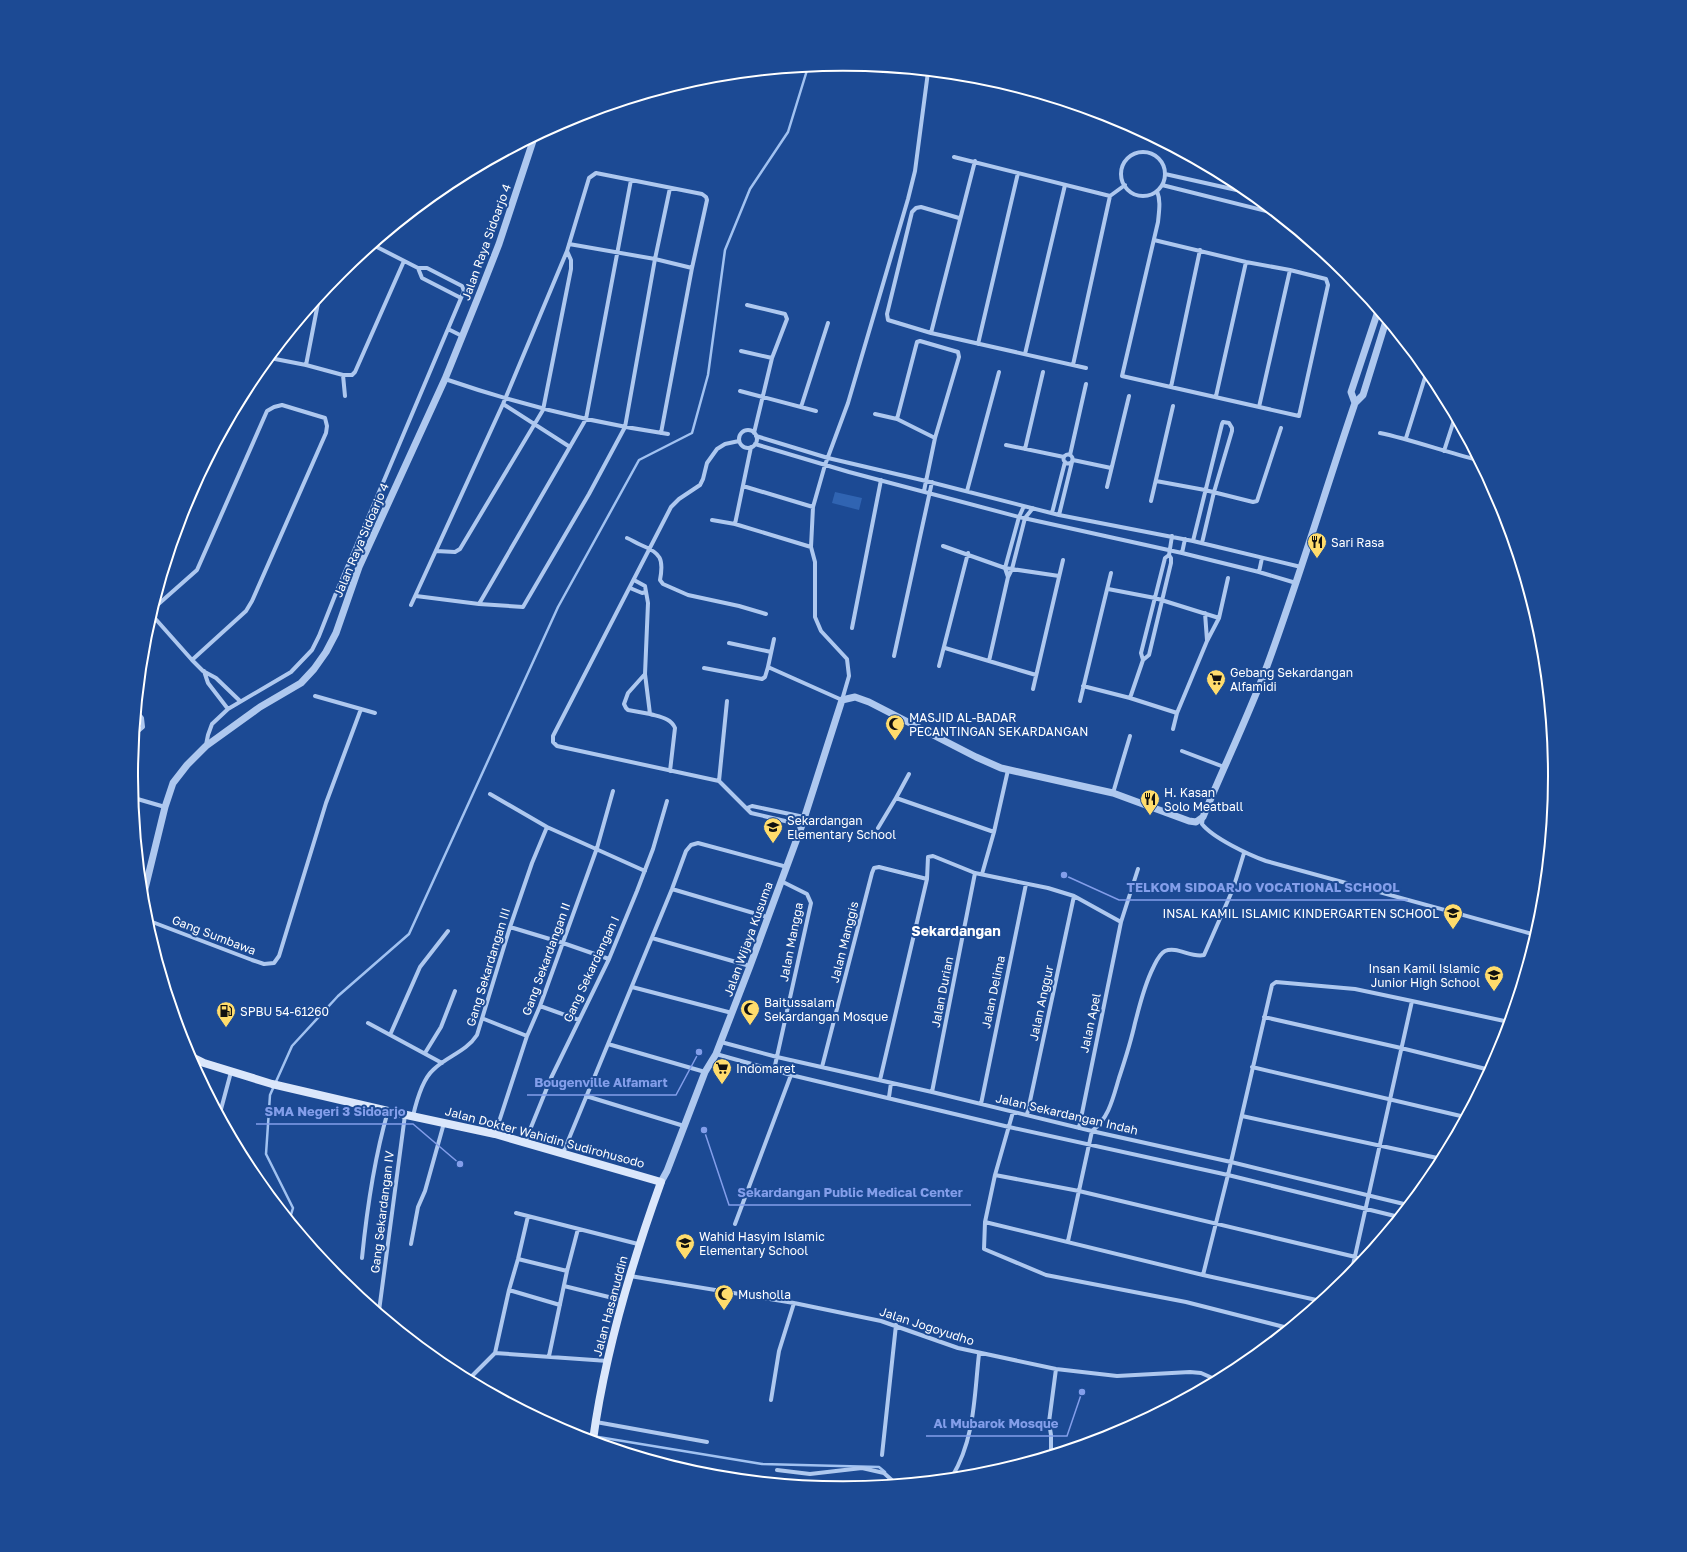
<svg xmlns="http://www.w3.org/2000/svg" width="1687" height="1552" viewBox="0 0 1687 1552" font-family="'Golos Text',sans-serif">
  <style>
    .green { fill: #3064b2 }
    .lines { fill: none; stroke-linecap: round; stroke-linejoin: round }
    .stream { stroke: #a1c2f1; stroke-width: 2.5 }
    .minor { stroke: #aec8ef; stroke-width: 4 }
    .tertiary { stroke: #aec8ef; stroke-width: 7 }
    .secondary { stroke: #dbe7fb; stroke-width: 8 }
    .labels { text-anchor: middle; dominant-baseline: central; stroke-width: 4; stroke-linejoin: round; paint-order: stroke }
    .street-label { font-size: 12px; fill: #fff; stroke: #1c4a94 }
    .poi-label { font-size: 12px; fill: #fff; stroke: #1c4a94; text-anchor: start }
    .quarter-label { font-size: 14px; font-weight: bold; fill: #fff; stroke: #1c4a94 }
    .rim { fill: none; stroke: #fff; stroke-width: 2 }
    .leader { fill: none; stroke: #839eea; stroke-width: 1.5 }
    .callout-dot { fill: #839eea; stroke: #1c4a94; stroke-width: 1.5 }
    .callout-label { font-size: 13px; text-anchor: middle; font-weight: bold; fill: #839eea; stroke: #1c4a94; stroke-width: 4; stroke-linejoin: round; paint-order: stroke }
  </style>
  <rect width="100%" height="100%" fill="#1c4a94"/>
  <!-- green -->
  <path class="green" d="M835 492 862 498 859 510 832 503Z"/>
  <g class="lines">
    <!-- stream -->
    <path class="stream" d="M290 1218 293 1208 266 1154 270 1095 292 1046 338 996 409 934 558 607 639 460 692 433 708 375 725 250 750 189 788 132 808 67
      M568 1432 762 1464 879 1467 885 1472"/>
    <!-- minor -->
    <path class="minor" d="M1121 174a22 22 0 1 1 44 0a22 22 0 1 1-44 0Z
      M954 157 1110 196
      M1165 174 1250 193
      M1162 185 1274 213
      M959 218 921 207 916 208 912 212 887 314 888 320 931 333 1086 368
      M1154 240 1246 262 1290 270 1326 279 1328 285 1299 416 1122 376 1158 222C1159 211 1161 201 1157 191
      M569 244 655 259 692 268
      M418 268 422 278 461 298
      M747 305 785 314 787 319 772 358 754 433
      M448 329 462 336
      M931 333 975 161
      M978 344 1018 173
      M741 351 772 358
      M1025 354 1065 185
      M270 358 306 365 343 375H352L355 372 404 261
      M306 365 319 298
      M1073 365 1110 196 1125 185
      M343 375 345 396
      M445 379C518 404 592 423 668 434
      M1171 387 1200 250
      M740 391 816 411
      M1216 396 1246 262
      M503 404 570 447
      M801 407 828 323
      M1259 407 1290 270
      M875 414 897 419 935 438
      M897 419 917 342 920 341 958 352 959 357 935 438 924 491
      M739 439a9 9 0 1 1 18 0a9 9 0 1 1-18 0Z
      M1380 433C1413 440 1445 452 1478 460
      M756 436 828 458 926 481 1059 515 1193 541 1301 567
      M1406 438 1427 371
      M739 441 725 444 717 449 707 463 703 479 700 485 679 499 671 507 553 736V742L557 746 719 781 751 813 802 825
      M755 444 849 472 1019 517 1182 553 1259 572 1296 583
      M1006 445 1064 457
      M1025 449 1043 372
      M1444 451 1455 417
      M1063.5 459a4.5 4.5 0 1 1 9 0a4.5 4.5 0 1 1-9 0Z
      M1070 455 1086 384
      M1073 460 1111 468
      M1156 481 1205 490 1253 502 1257 501 1281 428
      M743 486 813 507
      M1107 487 1129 396
      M967 491 999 372
      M1151 501 1173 406
      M1052 513 1065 462
      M1059 515 1072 462
      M712 520 735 524 811 547
      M735 524 751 447
      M627 538C632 540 636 543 641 545 661 553 664 559 660 580L663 584 688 595 739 606 766 614
      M1193 541 1222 424 1223 422 1229 423 1232 428V431L1214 492 1202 543
      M943 546 1005 568 1059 576
      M436 551 455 552 460 549 543 410 571 269V260L567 251
      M1182 553 1185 539
      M1259 572 1262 558
      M1008 577 1005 568 1019 517 1024 506
      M634 580 645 586 648 603 645 674 650 714C660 717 671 718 675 728L670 771
      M630 588 642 593 646 592
      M1108 589 1155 598 1219 618
      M416 596 479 604 586 419 631 180
      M479 604 523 607 589 494 625 427 655 259 670 188
      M411 605 503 404 567 251 589 178 596 173 702 194 706 197 707 200 692 268 661 433
      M154 608 197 570 267 411 274 407 282 405 325 418 327 426 326 433 252 601 246 611 192 660
      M1205 613 1207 640
      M152 615 192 660 203 671 216 678 240 701
      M852 628 881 480
      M729 643 771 652
      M945 648 1036 675
      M894 656 932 482
      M1143 660 1141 653 1165 558 1169 555
      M989 661 1008 577 1012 569 1025 518 1033 508
      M939 666 968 553
      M768 667 774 639
      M704 668 762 679 765 677 768 667 842 700 849 676 847 659 821 631 815 617V562L811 547 813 507 825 465 848 403 908 199 915 171 928 72
      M204 671 208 683 228 709
      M645 674 628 693 624 704 626 708 628 710 650 714
      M1083 686 1130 698 1177 713
      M1033 689 1063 560
      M315 696 361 709
      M1130 698 1143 660 1149 655 1171 563V558L1169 555 1172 536
      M1080 701 1111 573
      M1173 729 1177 713 1207 641 1219 618 1228 578
      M136 733 143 727 142 718 138 713
      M206 745 208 735 212 724 228 709 291 672 312 650 319 636 336 593 385 478 464 291 462 286 427 268H418L373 245
      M1182 751 1224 767
      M909 774 896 798 994 832
      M719 781 727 701
      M1113 793 1130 736
      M490 794 547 827 645 871
      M134 798 165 807
      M747 808 752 806 804 817
      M1203 817 1202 824C1213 838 1249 855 1266 861L1536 935
      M878 828 896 798
      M982 874 994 832 1008 770
      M672 889 767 917
      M147 920 252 960 264 964 274 963 279 956 326 803 361 709 375 713
      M510 927 563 943 609 959
      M652 938 750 966
      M632 987 732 1013
      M1412 1001 1509 1022
      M540 1006 579 1020
      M1264 1017 1401 1048 1490 1070
      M484 1019 527 1036
      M368 1023 442 1063
      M390 1035 420 967 448 931
      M721 1042 777 1057 932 1092 1096 1132 1231 1162 1408 1205
      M608 1044 705 1072
      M425 1053 441 1027 455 991
      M716 1054 791 1075 1009 1127 1228 1175 1399 1217
      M822 1067 872 873 874 868 879 867 927 879
      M1252 1067 1465 1117
      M774 1070 811 903 807 894 781 881
      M880 1080 927 879 928 857 933 856 975 873 1048 888 1074 896 1121 922
      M932 1092 975 873
      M586 1096 684 1126
      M889 1097 891 1083
      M981 1104 1026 884
      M1013 1112 995 1175 985 1222 1203 1275 1321 1301
      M220 1113 231 1072
      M1027 1115 1074 896
      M413 1116C416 1103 423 1079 433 1070 447 1056 466 1052 477 1035L510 927 532 863 547 827
      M1242 1116 1442 1159
      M1079 1128 1121 922 1138 869
      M495 1134 527 1036 540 1006 597 848 613 791
      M525 1142 551 1078 609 959 637 891 653 849 667 801
      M563 1153 672 889 686 851 691 845 698 843 787 867
      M995 1175 1079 1191 1364 1259
      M516 1213 638 1244
      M985 1222 984 1249 1046 1275 1186 1302 1288 1328
      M735 1224 791 1075
      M1068 1241 1092 1131C1109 1118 1113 1098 1119 1078 1125 1060 1131 1041 1135 1023 1140 1004 1144 986 1153 968 1156 962 1159 954 1165 951 1177 946 1191 958 1204 955L1233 889 1244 853
      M411 1244 418 1207 425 1191 444 1123
      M362 1258C367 1208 374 1159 388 1111
      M518 1259 567 1271
      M1203 1275 1228 1175 1272 985 1276 982 1355 989 1412 1001 1351 1274
      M630 1276 794 1303 881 1321 958 1348 1056 1369 1117 1376 1190 1372 1201 1373 1217 1380
      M564 1286 621 1300
      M509 1290 560 1305
      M379 1311 405 1115
      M495 1353 608 1361
      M549 1356 567 1271 578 1229
      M469 1379 495 1353 509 1290 518 1259 528 1216
      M771 1400 779 1351 794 1303
      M596 1422 707 1442
      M1051 1454V1435L1049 1422 1056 1369
      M882 1455 896 1325
      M777 1470 810 1474 862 1468 884 1473 895 1483
      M952 1477C975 1438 974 1398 979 1354"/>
    <!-- tertiary -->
    <path class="tertiary" d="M1355 403 1351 392 1378 311
      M143 897 165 807 173 783 187 765 206 746 260 707 301 683 314 669 326 652 336 633 359 567 445 379 481 290 499 244 534 138
      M661 1182 667 1171 705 1072 716 1054 750 966 802 825 842 700 855 697 869 702 976 757 1001 768 1113 793 1189 821 1196 822 1203 817C1224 766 1248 717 1267 666 1299 579 1325 491 1355 403L1363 395 1386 321"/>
    <!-- secondary -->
    <path class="secondary" d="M190 1056 204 1063 272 1084 388 1111 495 1134 661 1182C631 1265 605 1352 593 1440"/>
  </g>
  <!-- icons -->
  <defs>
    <symbol id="restaurant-pin" viewBox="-11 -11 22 30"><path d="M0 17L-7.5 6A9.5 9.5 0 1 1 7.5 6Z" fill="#ffdc6c" stroke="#1c4a94"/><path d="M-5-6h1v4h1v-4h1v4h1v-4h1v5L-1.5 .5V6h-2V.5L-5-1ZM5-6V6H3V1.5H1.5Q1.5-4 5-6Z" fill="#111"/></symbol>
    <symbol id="supermarket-pin" viewBox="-11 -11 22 30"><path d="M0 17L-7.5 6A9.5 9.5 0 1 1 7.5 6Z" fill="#ffdc6c" stroke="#1c4a94"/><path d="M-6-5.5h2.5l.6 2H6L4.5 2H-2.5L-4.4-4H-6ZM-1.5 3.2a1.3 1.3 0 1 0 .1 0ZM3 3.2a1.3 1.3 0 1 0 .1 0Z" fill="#111"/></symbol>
    <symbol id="mosque-pin" viewBox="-11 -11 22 30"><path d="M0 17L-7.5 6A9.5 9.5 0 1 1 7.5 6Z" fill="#ffdc6c" stroke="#1c4a94"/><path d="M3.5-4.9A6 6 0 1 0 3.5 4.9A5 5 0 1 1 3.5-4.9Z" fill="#111"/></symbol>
    <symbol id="school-pin" viewBox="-11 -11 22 30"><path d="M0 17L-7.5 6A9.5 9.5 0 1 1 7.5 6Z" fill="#ffdc6c" stroke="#1c4a94"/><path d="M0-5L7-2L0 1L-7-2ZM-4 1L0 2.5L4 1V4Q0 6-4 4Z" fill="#111"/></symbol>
    <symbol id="fuel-pin" viewBox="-11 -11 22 30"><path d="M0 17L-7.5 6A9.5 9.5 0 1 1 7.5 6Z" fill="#ffdc6c" stroke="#1c4a94"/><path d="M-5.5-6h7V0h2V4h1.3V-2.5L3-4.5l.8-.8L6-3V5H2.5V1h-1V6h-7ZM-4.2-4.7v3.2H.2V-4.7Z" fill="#111"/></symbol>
  </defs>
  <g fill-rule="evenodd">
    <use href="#restaurant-pin" x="1306" y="531" width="22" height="30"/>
    <use href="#supermarket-pin" x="1205" y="668" width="22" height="30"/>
    <use href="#mosque-pin" x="884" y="713" width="22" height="30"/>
    <use href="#restaurant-pin" x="1139" y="788" width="22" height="30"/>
    <use href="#school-pin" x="762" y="816" width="22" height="30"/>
    <use href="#school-pin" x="1442" y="902" width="22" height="30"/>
    <use href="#school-pin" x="1483" y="964" width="22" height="30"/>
    <use href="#mosque-pin" x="739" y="998" width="22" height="30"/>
    <use href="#fuel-pin" x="215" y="1000" width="22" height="30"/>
    <use href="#supermarket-pin" x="711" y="1057" width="22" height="30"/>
    <use href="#school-pin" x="674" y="1232" width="22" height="30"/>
    <use href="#mosque-pin" x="713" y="1283" width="22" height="30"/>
  </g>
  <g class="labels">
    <!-- street labels -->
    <g class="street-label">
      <text transform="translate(486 242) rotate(-70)">Jalan Raya Sidoarjo 4</text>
      <text transform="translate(361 540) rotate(-67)">Jalan Raya Sidoarjo 4</text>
      <text transform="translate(214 935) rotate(21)">Gang Sumbawa</text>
      <text transform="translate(748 939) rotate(-70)">Jalan Wijaya Kusuma</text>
      <text transform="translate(791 942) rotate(-79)">Jalan Mangga</text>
      <text transform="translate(844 942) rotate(-76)">Jalan Manggis</text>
      <text transform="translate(546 959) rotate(-70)">Gang Sekardangan II</text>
      <text transform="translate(488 967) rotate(-73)">Gang Sekardangan III</text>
      <text transform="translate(591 969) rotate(-65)">Gang Sekardangan I</text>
      <text transform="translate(942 992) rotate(-79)">Jalan Durian</text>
      <text transform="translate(993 992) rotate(-78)">Jalan Delima</text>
      <text transform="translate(1041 1003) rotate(-78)">Jalan Anggur</text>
      <text transform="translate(1090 1023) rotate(-78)">Jalan Apel</text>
      <text transform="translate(1067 1114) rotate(13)">Jalan Sekardangan Indah</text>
      <text transform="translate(545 1137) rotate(15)">Jalan Dokter Wahidin Sudirohusodo</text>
      <text transform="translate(382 1212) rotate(-83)">Gang Sekardangan IV</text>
      <text transform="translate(610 1306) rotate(-75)">Jalan Hasanuddin</text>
      <text transform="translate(927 1326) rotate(18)">Jalan Jogoyudho</text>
    </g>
    <!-- poi labels -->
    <g class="poi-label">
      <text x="1331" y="542">Sari Rasa</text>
      <text x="1230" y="672">Gebang Sekardangan<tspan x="1230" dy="14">Alfamidi</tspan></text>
      <text x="909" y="717">MASJID AL-BADAR<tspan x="909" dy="14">PECANTINGAN SEKARDANGAN</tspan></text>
      <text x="1164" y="792">H. Kasan<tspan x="1164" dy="14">Solo Meatball</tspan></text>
      <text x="787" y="820">Sekardangan<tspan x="787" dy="14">Elementary School</tspan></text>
      <text x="1439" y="913" text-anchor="end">INSAL KAMIL ISLAMIC KINDERGARTEN SCHOOL</text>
      <text x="1480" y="968" text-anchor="end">Insan Kamil Islamic<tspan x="1480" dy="14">Junior High School</tspan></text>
      <text x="764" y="1002">Baitussalam<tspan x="764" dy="14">Sekardangan Mosque</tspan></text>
      <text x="240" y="1011">SPBU 54-61260</text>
      <text x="736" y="1068">Indomaret</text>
      <text x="699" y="1236">Wahid Hasyim Islamic<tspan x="699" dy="14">Elementary School</tspan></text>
      <text x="738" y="1294">Musholla</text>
    </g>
    <!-- quarter labels -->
    <g class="quarter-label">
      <text x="956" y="930">Sekardangan</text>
    </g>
  </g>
  <!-- crop -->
  <path d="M0 0H1687V1552H0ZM138 776a705 705 0 1 1 1410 0a705 705 0 1 1-1410 0Z" fill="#1c4a94" fill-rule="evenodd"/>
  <path class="rim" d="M138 776a705 705 0 1 1 1410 0a705 705 0 1 1-1410 0Z"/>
  <!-- callouts -->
  <path class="leader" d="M1064 875L1119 900H1408M699 1052L676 1095H527M460 1164L413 1124H256M704 1130L729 1205H971M1082 1392L1067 1436H926"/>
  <g class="callout-dot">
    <circle cx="1064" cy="875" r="4"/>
    <circle cx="699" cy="1052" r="4"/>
    <circle cx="460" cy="1164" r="4"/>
    <circle cx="704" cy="1130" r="4"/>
    <circle cx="1082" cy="1392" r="4"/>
  </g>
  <g class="callout-label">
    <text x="1263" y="892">TELKOM SIDOARJO VOCATIONAL SCHOOL</text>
    <text x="601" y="1087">Bougenville Alfamart</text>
    <text x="335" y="1116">SMA Negeri 3 Sidoarjo</text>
    <text x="850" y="1197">Sekardangan Public Medical Center</text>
    <text x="996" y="1428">Al Mubarok Mosque</text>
  </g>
</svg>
